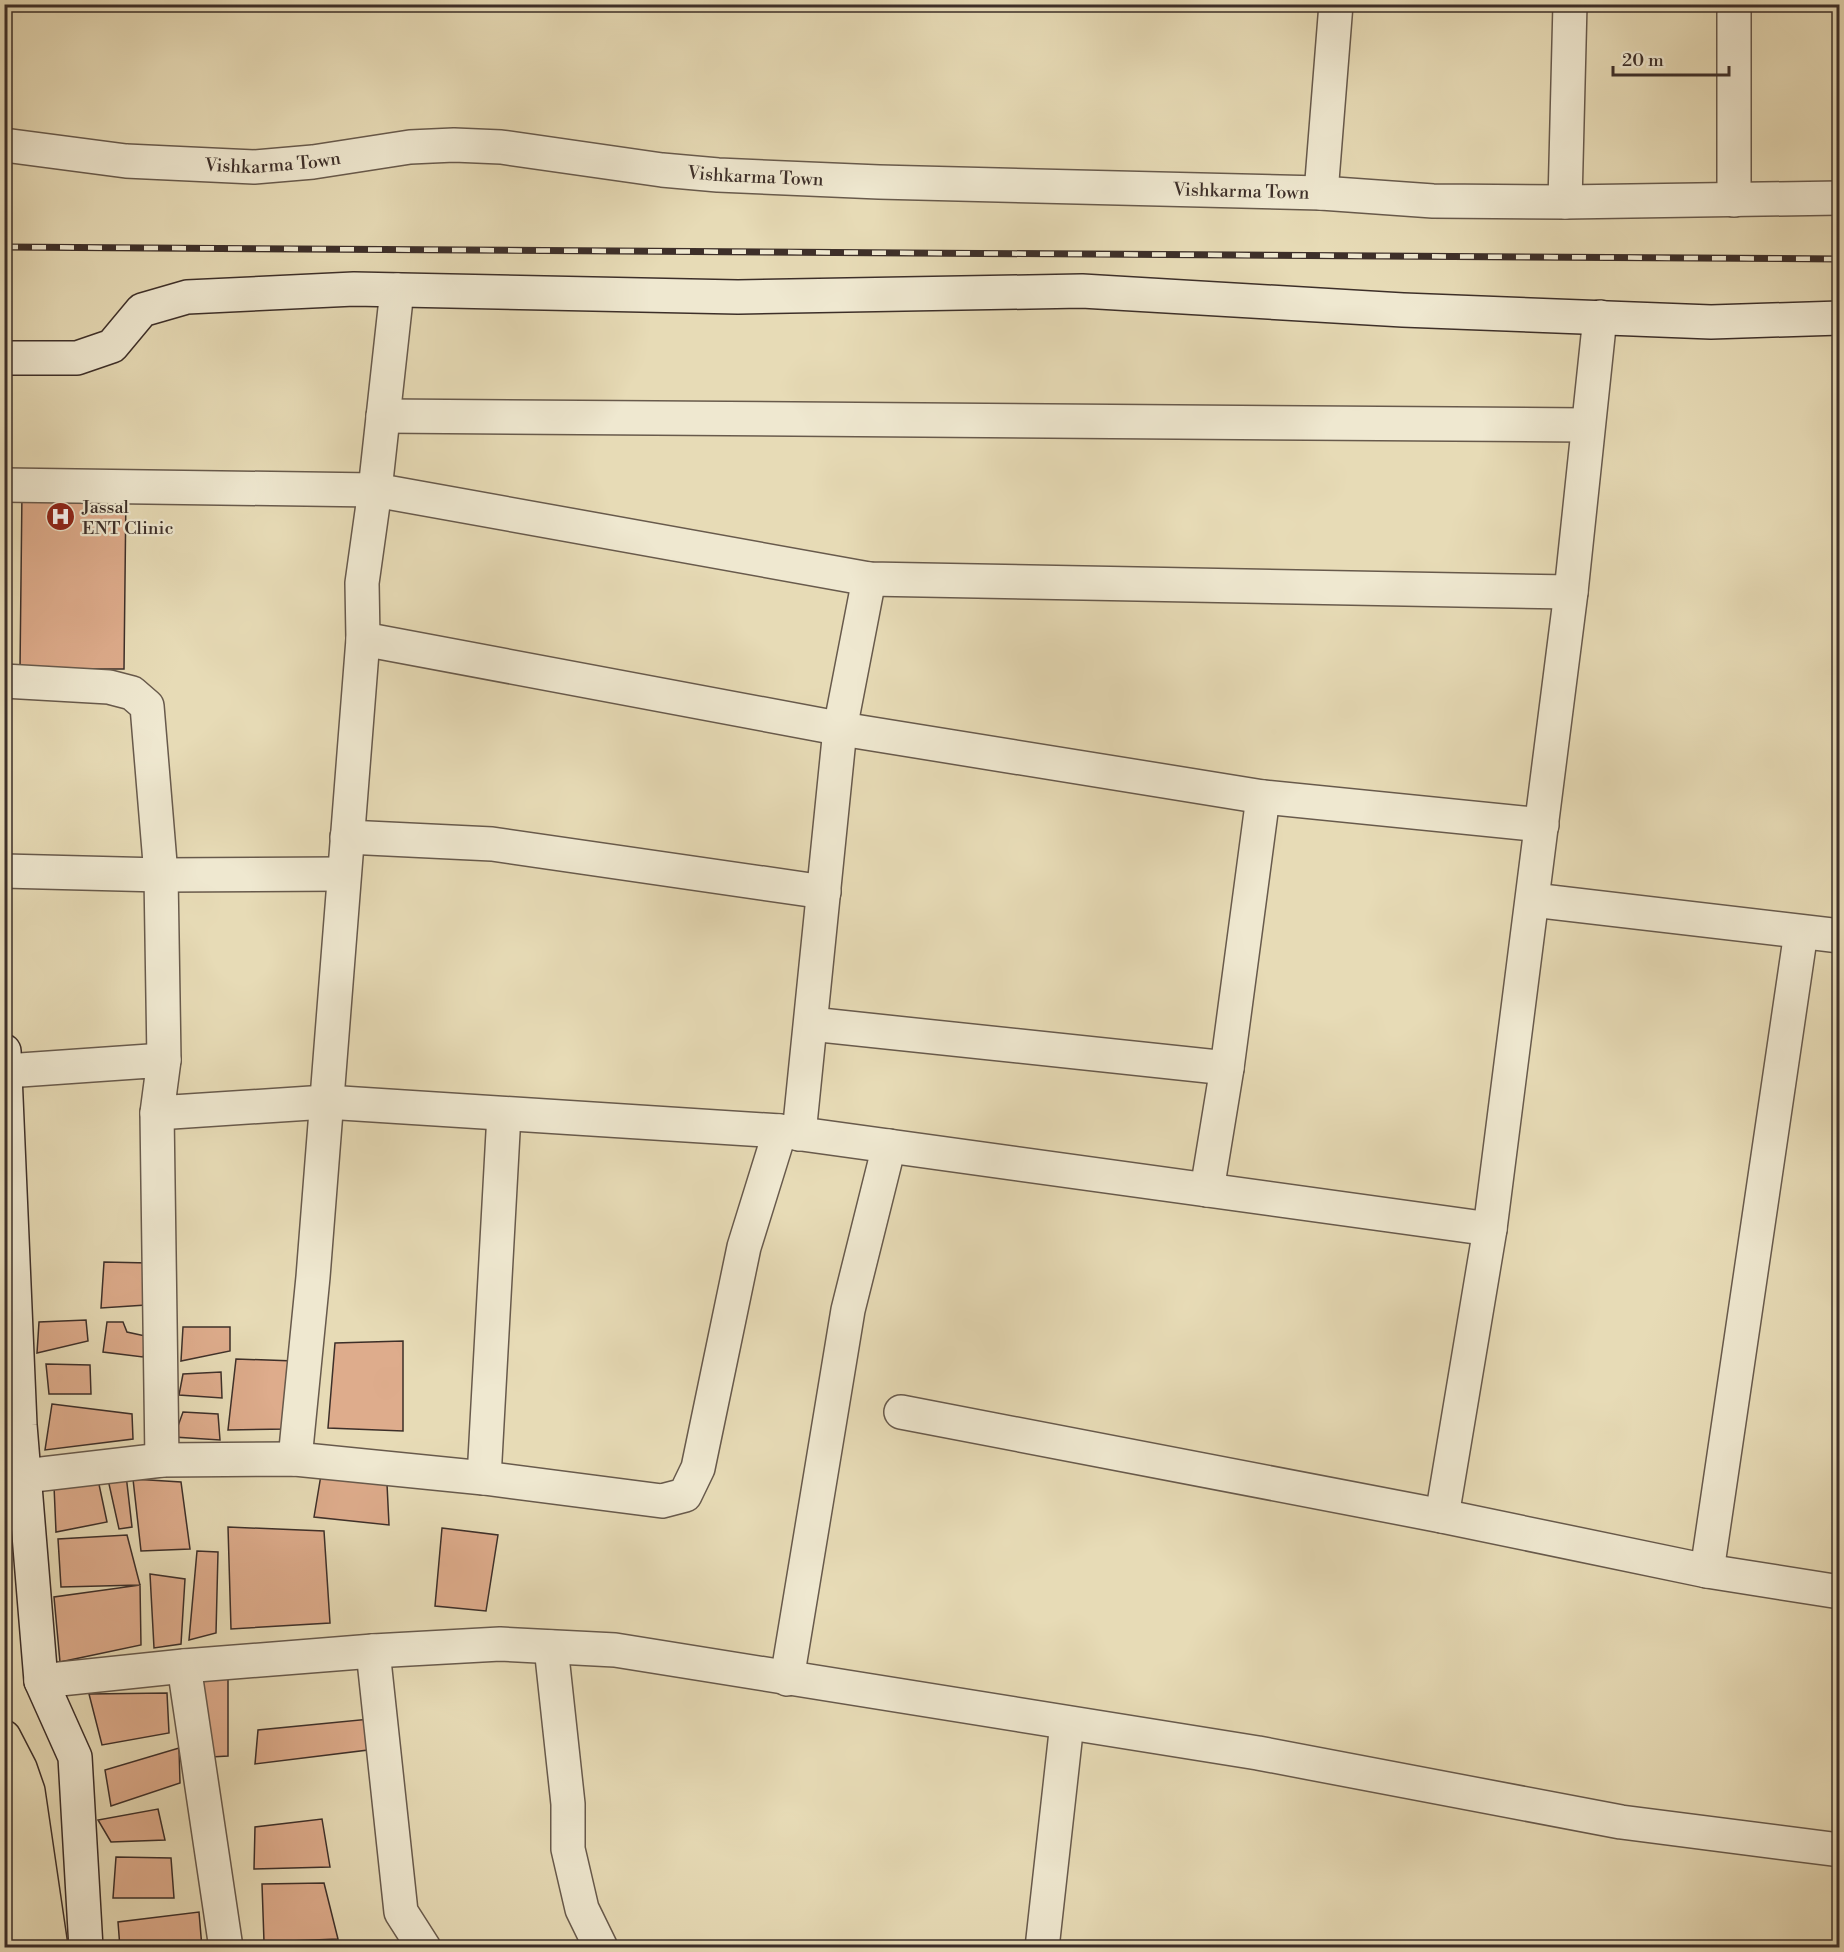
<svg xmlns="http://www.w3.org/2000/svg" width="1844" height="1952" viewBox="0 0 1844 1952" font-family="'Libre Bodoni',serif">
  <style>
    .building { fill: #deac8c; stroke: #3d2f29; stroke-width: 1.5 }
    .lines { fill: none; stroke-linecap: round; stroke-linejoin: round }
    .street-casing { stroke: #685a4c; stroke-width: 36 }
    .secondary-casing { stroke: #3d2f29; stroke-width: 36 }
    .primary-casing { stroke: #3d2f29; stroke-width: 36 }
    .street { stroke: #efe8d0; stroke-width: 33 }
    .secondary { stroke: #efe8d0; stroke-width: 33 }
    .primary { stroke: #e7dbb6; stroke-width: 33 }
    .rail-casing { stroke: #3d2f29; stroke-width: 7 }
    .rail { stroke: #efe8d0; stroke-width: 4.5; stroke-dasharray: 14; stroke-linecap: butt }
    .labels { text-anchor: middle; dominant-baseline: central; stroke-width: 4.5; stroke-linejoin: round; paint-order: stroke }
    .street-label { font-size: 18px; fill: #3d2f29; stroke: #efe8d0 }
    .poi-label { font-size: 18px; fill: #3d2f29; stroke: #efe8d0; text-anchor: start }
  </style>
  <rect width="100%" height="100%" fill="#e7dbb6"/>
  <filter id="stains"><feTurbulence type="fractalNoise" baseFrequency=".00333" numOctaves="4"/><feColorMatrix values="0 0 0 0 .2 0 0 0 0 .09 0 0 0 0 .02 0 0 0 .5 -.17"/></filter>
  <radialGradient id="worn" r=".72"><stop offset=".6" stop-color="#630" stop-opacity="0"/><stop offset="1" stop-color="#630" stop-opacity=".3"/></radialGradient>
  <!-- building -->
  <path class="building" d="M22 491 126 492 124 669H20Z
    M104 1262 149 1263 146 1305 101 1308Z
    M86 1320 88 1341 37 1353 39 1322Z
    M107 1322H123L127 1332 150 1337 143 1357 103 1352Z
    M183 1327H230V1351L181 1361Z
    M403 1341V1431L328 1428 335 1343Z
    M236 1359 294 1361 287 1429 228 1430Z
    M46 1364 90 1365 91 1394H49Z
    M221 1372 222 1398 179 1395 183 1374Z
    M52 1404 132 1414 133 1439 45 1450Z
    M183 1412 218 1414 220 1440 174 1437Z
    M97 1475 107 1522 56 1532 54 1486Z
    M107 1475H126L132 1527 119 1529Z
    M321 1475 387 1484 389 1525 314 1517Z
    M133 1479 181 1482 190 1549 141 1551Z
    M228 1527 324 1531 330 1623 231 1629Z
    M442 1528 498 1535 486 1611 435 1606Z
    M127 1535 140 1585 61 1587 58 1539Z
    M197 1551 218 1552 216 1633 189 1640Z
    M150 1574 185 1579 181 1644 154 1648Z
    M140 1585 141 1645 60 1662 54 1597Z
    M228 1678V1756L211 1757 199 1682Z
    M167 1693 169 1733 102 1745 89 1694Z
    M370 1719 376 1749 255 1764 258 1730Z
    M179 1748 180 1783 111 1806 105 1770Z
    M158 1809 165 1840 111 1842 98 1820Z
    M322 1819 330 1867 254 1869 255 1827Z
    M116 1857 171 1858 174 1898H113Z
    M324 1883 338 1939 264 1942 262 1884Z
    M199 1912 202 1948H120L118 1922Z"/>
  <g class="lines">
    <defs>
      <g id="street">
        <path id="s1" d="M4 145 126 161 254 167 313 162 410 147 454 145 501 147 662 170 718 175 879 182 1321 193 1433 201 1565 202 1840 198"/>
        <path d="M1321 193 1336 4"/>
        <path d="M1734 200V4"/>
        <path d="M1565 202 1570 4"/>
        <path d="M383 416 1587 425"/>
        <path d="M4 485 375 490 869 579 1571 592"/>
        <path d="M363 639 848 730 1263 797 1542 825"/>
        <path d="M4 681 109 687 132 693 147 706 161 875 164 1060"/>
        <path d="M347 837 492 844 824 892"/>
        <path d="M4 871 161 875 344 874"/>
        <path d="M1533 900 1840 936"/>
        <path d="M811 1024 1227 1068"/>
        <path d="M6 1071 164 1060 157 1113 326 1102 780 1131 1490 1229"/>
        <path d="M157 1113 162 1460"/>
        <path d="M799 1134 840 729 869 579"/>
        <path d="M1207 1190 1227 1068 1263 797"/>
        <path d="M901 1412 1442 1516 1707 1571 1840 1592"/>
        <path d="M295 1459 313 1277 363 639 362 583 375 490 397 290"/>
        <path d="M25 1476 162 1460 295 1459 484 1478 662 1501 685 1495 698 1468 744 1247 780 1131"/>
        <path d="M484 1478 504 1114"/>
        <path d="M1442 1516 1490 1229 1571 592 1600 317"/>
        <path d="M1707 1571 1801 932"/>
        <path d="M551 1647 568 1804V1849L582 1909 601 1948"/>
        <path d="M373 1651 401 1912 424 1948"/>
        <path d="M184 1666 226 1948"/>
        <path d="M787 1679 848 1310 889 1146"/>
        <path d="M41 1681 184 1666 373 1651 500 1644 615 1650 1258 1753 1621 1822 1840 1850"/>
        <path d="M1042 1948 1067 1723"/>
      </g>
      <path id="secondary" d="M4 358H77L112 346 142 310 187 297 354 289 738 297 1082 291 1403 310 1711 322 1840 318
        M4 1051 20 1425 41 1681 75 1757 86 1948"/>
      <path id="primary" d="M4 1737 20 1768 28 1791 51 1948
        M10 1809 22 1948"/>
    </defs>
    <!-- street casing -->
    <use href="#street" class="street-casing"/>
    <!-- secondary casing -->
    <use href="#secondary" class="secondary-casing"/>
    <!-- primary casing -->
    <use href="#primary" class="primary-casing"/>
    <!-- street -->
    <use href="#street" class="street"/>
    <!-- secondary -->
    <use href="#secondary" class="secondary"/>
    <!-- primary -->
    <use href="#primary" class="primary"/>
    <defs>
      <path id="rail" d="M4 247 1840 259"/>
    </defs>
    <!-- rail casing -->
    <use href="#rail" class="rail-casing"/>
    <!-- rail -->
    <use href="#rail" class="rail"/>
  </g>
  <!-- icons -->
  <defs>
    <symbol id="hospital-disc" viewBox="-11 -11 22 22"><circle r="9.5" fill="#8f2418" stroke="#efe8d0"/><path d="M-5-5h3v3.5h4V-5h3V5h-3V1.5h-4V5h-3Z" fill="#fff"/></symbol>
  </defs>
  <g fill-rule="evenodd">
    <use href="#hospital-disc" x="44" y="500" width="33" height="33"/>
  </g>
  <g class="labels">
    <!-- street labels -->
    <g class="street-label">
      <text stroke="none"><textPath href="#s1" startOffset="270">Vishkarma Town</textPath></text>
      <text stroke="none"><textPath href="#s1" startOffset="756">Vishkarma Town</textPath></text>
      <text stroke="none"><textPath href="#s1" startOffset="1242">Vishkarma Town</textPath></text>
    </g>
    <!-- poi labels -->
    <g class="poi-label">
      <text x="82" y="507">Jassal<tspan x="82" dy="21">ENT Clinic</tspan></text>
    </g>
  </g>
  <!-- margin -->
  <rect width="1844" height="1952" fill="none" stroke="#e7dbb6" stroke-width="24"/>
  <rect x="6" y="6" width="1832" height="1940" fill="none" stroke="#3d2f29" stroke-width="3"/>
  <rect x="12" y="12" width="1820" height="1928" fill="none" stroke="#3d2f29" stroke-width="1.5"/>
  <!-- scale -->
  <path d="M1613 66v9h116v-9" fill="none" stroke="#3d2f29" stroke-width="3"/>
  <text x="1622" y="66" font-size="18" fill="#3d2f29" stroke="#efe8d0" stroke-width="4.5" paint-order="stroke">20 m</text>
  <rect width="100%" height="100%" filter="url(#stains)"/>
  <rect width="100%" height="100%" fill="url(#worn)"/>
</svg>
